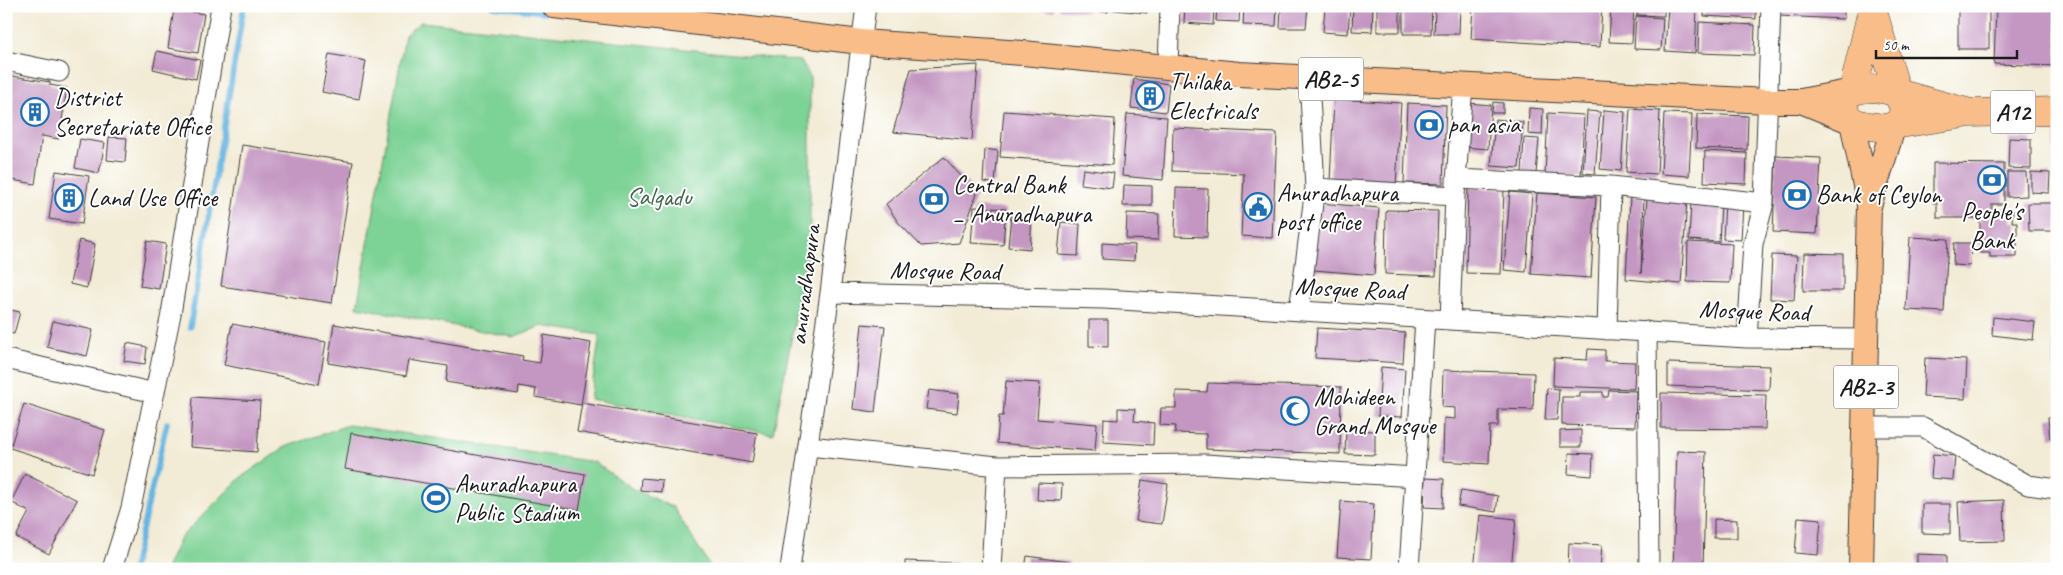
<svg xmlns="http://www.w3.org/2000/svg" width="2063" height="575" viewBox="0 0 2063 575" font-family="Caveat,sans-serif">
  <style>
    .green { fill: #7dd295; stroke: #4c7758 }
    .lines { fill: none; stroke-linecap: round; stroke-linejoin: round }
    .stream { stroke: #68b6e2; stroke-width: 5.5 }
    .building { fill: #c497c2 }
    .minor-casing { stroke: #3c3b38; stroke-width: 21 }
    .major-casing { stroke: #3c3b38; stroke-width: 26 }
    .highway-casing { stroke: #3c3b38; stroke-width: 29 }
    .minor { stroke: #fff; stroke-width: 19 }
    .major { stroke: #f8bd89; stroke-width: 24 }
    .highway { stroke: #f8bd89; stroke-width: 28 }
    .labels { text-anchor: middle; dominant-baseline: central; stroke-width: 4; stroke-linejoin: round; paint-order: stroke }
    .shield { fill: #fff; stroke: #606060; stroke-width: 1 }
    .shield-label { font-size: 24px; font-weight: bold; fill: #1c1c1c }
    .poi-label { font-size: 25px; fill: #1c1c1c; stroke: #fff; text-anchor: start }
    .park-label { font-size: 25px; fill: #43654c; stroke: #fff }
    .street-label { font-size: 25px; fill: #1c1c1c; stroke: #fff }
  </style>
  <rect width="100%" height="100%" fill="#fff"/>
  <filter id="ink" filterUnits="userSpaceOnUse"><feTurbulence type="fractalNoise" baseFrequency=".02" numOctaves="2"/><feDisplacementMap in="SourceGraphic" scale="10" xChannelSelector="R" yChannelSelector="G"/><feConvolveMatrix kernelMatrix="1 2 1 2 8 2 1 2 1" color-interpolation-filters="sRGB"/></filter>
  <filter id="wash" filterUnits="userSpaceOnUse"><feTurbulence type="fractalNoise" baseFrequency=".0096" numOctaves="4" result="noise"/><feDisplacementMap in="SourceGraphic" scale="20" xChannelSelector="R" yChannelSelector="G"/><feGaussianBlur stdDeviation="1.12" result="paint"/><feColorMatrix in="noise" values="0 0 0 0 0 0 0 0 0 0 0 0 0 0 0 0 0 1.4 0 .05"/><feComposite in="paint" operator="in"/></filter>
  <g filter="url(#wash)">
    <rect width="100%" height="100%" fill="#f2ebd5"/>
    <!-- green -->
    <path class="green" d="M421 22 801 61 810 78V242L773 434 590 399 600 335 542 326 513 337 357 307 405 35Z
      M348 425 594 462 633 489 673 507 712 569H166L180 538 240 478 285 447Z"/>
    <g class="lines">
      <!-- stream -->
      <path class="stream" d="M493 6 545 12 542 6
        M190 327 244 6
        M133 569 167 423"/>
    </g>
    <g id="blocks">
      <!-- building -->
      <path class="building" d="M1038 6H1054V11L1038 9Z
        M1059 6H1088L1087 12 1059 9Z
        M1094 6H1109L1108 12 1093 11Z
        M1114 6H1147V13L1114 10Z
        M1185 6H1214L1213 25 1184 23Z
        M1217 6H1240L1239 22 1216 21Z
        M1244 6H1277L1276 26 1243 25Z
        M1281 6H1308L1306 28H1280Z
        M1325 6H1350L1348 34 1323 32Z
        M1353 6H1373L1372 32 1352 31Z
        M1377 6H1400V32H1377Z
        M1403 6H1432L1431 34H1403Z
        M1435 6H1460L1459 34H1434Z
        M1473 6H1602L1600 47 1471 39Z
        M1611 6H1634L1632 43 1609 42Z
        M1638 6H1664V16L1637 15Z
        M1668 6H1697L1695 53 1665 51Z
        M1704 6H1756V19L1704 16Z
        M1779 6H1844V19L1779 16Z
        M1996 8 2057 11V66L1994 64Z
        M174 9 204 14 198 53 168 48Z
        M1958 10H1989V49H1958Z
        M1636 16 1663 18 1661 50 1634 49Z
        M1699 22 1755 25 1754 55 1698 53Z
        M157 51 200 60 196 79 153 69Z
        M329 54 366 61 359 99 322 92Z
        M978 65 972 140 893 132 911 69Z
        M6 75 50 82V85L67 88 59 139 42 136 35 184 6 179Z
        M1134 79 1169 84 1166 112 1131 108Z
        M1334 99 1401 103 1396 185 1330 181Z
        M1493 102 1503 103V113H1492Z
        M1407 103 1446 105 1443 184 1404 183Z
        M1467 103 1491 105 1488 149 1463 147Z
        M1529 108 1543 109 1542 135 1528 134Z
        M1630 109 1660 111 1657 174 1626 172Z
        M1604 110 1625 112 1621 171 1600 169Z
        M1004 111 1115 119 1112 165 1000 157Z
        M1587 111 1600 112 1595 174 1583 173Z
        M1548 113 1584 115 1581 177 1545 175Z
        M1664 113 1692 114 1689 176 1661 174Z
        M1127 114 1167 117 1163 180 1122 176Z
        M1697 114 1748 116 1747 150 1696 148Z
        M1495 119 1523 122 1519 168 1491 166Z
        M1173 128 1277 133 1272 238 1241 236 1244 174 1172 171Z
        M2054 134H2057V176H2054Z
        M109 137 127 138 125 162 107 160Z
        M1524 138 1539 139 1536 174 1522 173Z
        M2009 138 2031 139V169L2008 168Z
        M80 139 105 143 99 173 75 168Z
        M242 145 353 162 332 303 221 286Z
        M985 149 998 151 995 183 983 182Z
        M1705 151 1747 153 1746 184 1704 182Z
        M1776 156 1821 158 1817 234 1773 232Z
        M944 157 977 194 959 243 921 246 898 222 886 204Z
        M1933 163 2004 164V204H1992V210H2013L2012 222H2017V257H1990V253H1980V218H1937V203H1933Z
        M1083 169 1114 173 1112 188 1081 184Z
        M56 171 89 176 82 224 49 219Z
        M2007 172H2026L2027 196 2007 197Z
        M2031 172 2050 173 2049 193 2031 192Z
        M1124 185 1152 186V206H1123Z
        M1176 188 1208 189 1207 237 1175 236Z
        M1468 188 1504 189 1501 274 1466 273Z
        M1510 192 1532 194 1526 272 1504 270Z
        M1537 193 1596 197 1591 278 1531 274Z
        M1630 196 1644 197 1641 274 1647 198 1687 201 1681 284 1626 279Z
        M1691 202 1721 203 1719 242 1689 240Z
        M1725 202 1743 203 1741 240 1723 239Z
        M1319 203 1379 208 1374 275 1314 270Z
        M2028 203H2057V231H2029Z
        M974 207 1006 209 1003 245 971 243Z
        M1386 210 1438 211 1436 276 1385 274Z
        M1127 213 1159 214 1158 240 1126 239Z
        M1011 215 1032 217 1030 249 1008 247Z
        M1061 222 1080 224 1078 256 1058 255Z
        M1910 237 1948 239 1944 312 1906 310Z
        M79 240 95 244 87 288 70 284Z
        M147 241 166 244 159 289 140 286Z
        M1688 242 1732 244 1730 283 1687 282Z
        M1102 243 1135 245 1134 261 1102 259Z
        M1954 243H1971L1970 266 1953 265Z
        M1804 253 1843 254V291H1803Z
        M1772 255 1797 256 1794 300 1770 299Z
        M2054 308H2057V330H2054Z
        M6 309 20 312 14 334 6 332Z
        M1993 317 2035 322 2033 340 1992 335Z
        M1089 320H1108V347L1089 346Z
        M53 321 93 330 87 356 47 347Z
        M232 324 326 342 319 384 224 365Z
        M334 324 523 356 522 360 540 363 544 335 591 343 581 405 535 397 536 389 519 386 518 394 446 382 448 366 409 360 406 376 328 363Z
        M862 324 885 326 875 412 853 409Z
        M1317 328 1405 333 1403 363 1315 358Z
        M2053 335H2057V369H2054Z
        M127 343 147 347 145 364 124 361Z
        M1588 349 1605 350V361L1635 362 1634 389 1553 386 1554 358 1587 360Z
        M1925 358 1967 360 1965 399 1923 397Z
        M1668 363 1770 366 1769 390 1668 386Z
        M1381 367 1405 369 1402 417 1378 416Z
        M1443 370 1534 373 1533 410 1498 409V426H1490L1489 464 1443 461 1444 418 1455 419V408L1442 407Z
        M1006 381 1040 383 1037 419 1097 424 1095 451 997 443 999 416H1003Z
        M1208 383 1341 387 1340 454 1206 449V434L1175 433 1176 426 1160 425 1161 408H1176V391L1207 392Z
        M1547 388 1559 389 1557 420H1545Z
        M929 390 959 394 957 413 926 409Z
        M1609 390 1636 391 1635 427 1562 425V397H1580V392H1603V397H1608Z
        M1661 393 1766 395 1765 429 1661 428Z
        M193 397 260 401 257 452 190 447Z
        M582 403 757 433 752 463 577 432Z
        M24 404 105 430 92 474 10 448Z
        M1118 408 1135 409 1134 421 1154 423 1153 445 1103 442 1104 419 1118 420Z
        M2057 417V437L2050 438 2048 418Z
        M1346 430 1375 431V455L1345 454Z
        M1581 430V447H1560V431Z
        M351 433 585 474 579 510 345 469Z
        M1677 451 1706 452 1703 569H1673Z
        M1569 453 1593 454 1592 476 1568 474Z
        M1933 454 1955 456 1953 480 1931 478Z
        M25 474 77 500 49 554 16 537 29 512 11 502Z
        M641 478 662 480 661 492 640 490Z
        M1425 478 1444 479 1443 508 1424 507Z
        M1142 480 1168 484 1162 524 1136 521Z
        M1038 483 1062 484 1061 501 1037 500Z
        M1461 490 1498 496 1496 512 1458 506Z
        M2004 500 2005 541 1960 542 1958 502Z
        M1341 501 1374 504 1371 559 1337 557Z
        M1922 504H1950V534L1922 533Z
        M1480 515 1516 519 1511 569H1474Z
        M1798 517 1821 519 1818 555 1795 553Z
        M1714 519 1737 520V538H1714Z
        M1569 543 1602 545 1600 569H1568Z
        M1917 554 1946 555V569H1917Z
        M1027 556 1069 562 1068 569H1025Z
        M905 561 958 563 957 569H905Z"/>
    </g>
  </g>
  <g filter="url(#ink)">
    <use href="#blocks" fill-opacity="0" stroke="#3c3b38" stroke-width="1"/>
    <g class="lines">
      <defs>
        <path id="minor" d="M6 61 59 72
          M1168 67 1170 6
          M1456 179 1611 186 1764 203
          M1315 188 1455 196
          M830 293 1104 299 1747 338 1867 339
          M1299 311 1315 188 1309 78
          M1450 320 1455 196 1463 84
          M1607 330 1611 186
          M1647 331 1649 569
          M1747 338 1753 244 1764 203 1771 6
          M6 359 155 393
          M1865 427H1923L2028 485 2057 489
          M809 446 997 466 1205 464 1415 477
          M112 569 131 508 171 314 221 6
          M790 569 830 293 866 6
          M991 569 997 466
          M1409 569 1425 319"/>
        <path id="major" d="M554 6 861 42 1023 53 1239 74 1767 101H1801L1853 91
          M1801 101 1852 122 1869 205 1861 569
          M1870 203 1894 125"/>
        <path id="highway" d="M1872 8 1897 93 1905 110C1902 116 1900 123 1893 126 1887 129 1877 127 1870 126 1849 123 1842 117 1845 95 1863 86 1879 87 1897 93L1970 113
          M1853 91 1872 10
          M1894 125 1970 113 2057 111"/>
      </defs>
      <!-- minor casing -->
      <use href="#minor" class="minor-casing"/>
      <!-- major casing -->
      <use href="#major" class="major-casing"/>
      <!-- highway casing -->
      <use href="#highway" class="highway-casing"/>
      <!-- minor -->
      <use href="#minor" class="minor"/>
      <!-- major -->
      <use href="#major" class="major"/>
      <!-- highway -->
      <use href="#highway" class="highway"/>
    </g>
  </g>
  <!-- icons -->
  <defs>
    <symbol id="building-ring" viewBox="-11 -11 22 22"><circle r="9.5" fill="#fff" stroke="#1f6fb2" stroke-width="1.5"/><path d="M-4-6H4V6H1V3H-1V6H-4ZM-2.5-4.3h1.7v1.8h-1.7ZM.8-4.3h1.7v1.8H.8ZM-2.5-1h1.7V.8h-1.7ZM.8-1h1.7V.8H.8Z" fill="#1f6fb2"/></symbol>
    <symbol id="bank-ring" viewBox="-11 -11 22 22"><circle r="9.5" fill="#fff" stroke="#1f6fb2" stroke-width="1.5"/><path d="M-6-4H6V4H-6ZM0-2.3a2.3 2.3 0 1 0 0 4.6a2.3 2.3 0 1 0 0-4.6Z" fill="#1f6fb2"/></symbol>
    <symbol id="civic-ring" viewBox="-11 -11 22 22"><circle r="9.5" fill="#fff" stroke="#1f6fb2" stroke-width="1.5"/><path d="M-.6-6.5H3V-4.5H.6V-3L4-1V1h2V6H-6V1h2V-1L-.6-3ZM-1.2 2.5V6h2.4V2.5Z" fill="#1f6fb2"/></symbol>
    <symbol id="mosque-ring" viewBox="-11 -11 22 22"><circle r="9.5" fill="#fff" stroke="#1f6fb2" stroke-width="1.5"/><path d="M3.5-4.9A6 6 0 1 0 3.5 4.9A5 5 0 1 1 3.5-4.9Z" fill="#1f6fb2"/></symbol>
    <symbol id="stadium-ring" viewBox="-11 -11 22 22"><circle r="9.5" fill="#fff" stroke="#1f6fb2" stroke-width="1.5"/><path d="M0-5a6.5 5 0 1 0 0 10a6.5 5 0 1 0 0-10ZM-3.5-1.8h7v3.6h-7Z" fill="#1f6fb2"/></symbol>
  </defs>
  <g fill-rule="evenodd">
    <use href="#building-ring" x="1134" y="80" width="32" height="32"/>
    <use href="#building-ring" x="19" y="96" width="32" height="32"/>
    <use href="#bank-ring" x="1413" y="109" width="32" height="32"/>
    <use href="#bank-ring" x="1976" y="164" width="32" height="32"/>
    <use href="#bank-ring" x="1781" y="179" width="32" height="32"/>
    <use href="#building-ring" x="53" y="182" width="32" height="32"/>
    <use href="#bank-ring" x="918" y="183" width="32" height="32"/>
    <use href="#civic-ring" x="1242" y="191" width="32" height="32"/>
    <use href="#mosque-ring" x="1279" y="395" width="32" height="32"/>
    <use href="#stadium-ring" x="420" y="482" width="32" height="32"/>
  </g>
  <g class="labels">
    <!-- shield labels -->
    <g class="shield">
      <rect x="1298.5" y="57.5" width="65" height="43" rx="4"/>
      <rect x="1990.5" y="90.5" width="45" height="43" rx="4"/>
      <rect x="1833.5" y="365.5" width="65" height="43" rx="4"/>
    </g>
    <g class="shield-label">
      <text x="1331" y="79">AB2-5</text>
      <text x="2013" y="112">A12</text>
      <text x="1866" y="387">AB2-3</text>
    </g>
    <!-- poi labels -->
    <g class="poi-label">
      <text x="1169" y="82">Thilaka<tspan x="1169" dy="29">Electricals</tspan></text>
      <text x="54" y="98">District<tspan x="54" dy="29">Secretariate Office</tspan></text>
      <text x="1448" y="125">pan asia</text>
      <text x="953" y="185">Central Bank<tspan x="953" dy="29">_ Anuradhapura</tspan></text>
      <text x="1277" y="193">Anuradhapura<tspan x="1277" dy="29">post office</tspan></text>
      <text x="1816" y="195">Bank of Ceylon</text>
      <text x="88" y="198">Land Use Office</text>
      <text x="1992" y="212" text-anchor="middle">People's<tspan x="1992" dy="29">Bank</tspan></text>
      <text x="1314" y="397">Mohideen<tspan x="1314" dy="29">Grand Mosque</tspan></text>
      <text x="455" y="484">Anuradhapura<tspan x="455" dy="29">Public Stadium</tspan></text>
    </g>
    <!-- park labels -->
    <g class="park-label">
      <text x="659" y="197">Salgadu</text>
    </g>
    <!-- street labels -->
    <g class="street-label">
      <text transform="translate(945 271) rotate(1)">Mosque Road</text>
      <text transform="translate(805 285) rotate(-83)">anuradhapura</text>
      <text transform="translate(1350 289) rotate(3)">Mosque Road</text>
      <text transform="translate(1754 311) rotate(2)">Mosque Road</text>
    </g>
  </g>
  <!-- margin -->
  <rect width="2063" height="575" fill="none" stroke="#fff" stroke-width="25"/>
  <!-- scale -->
  <path d="M1876 50v8h141v-8" fill="none" stroke="#1c1c1c" stroke-width="2.5"/>
  <text x="1883" y="50" font-size="15" fill="#1c1c1c" stroke="#ffffff" stroke-width="4" paint-order="stroke">50 m</text>
</svg>
